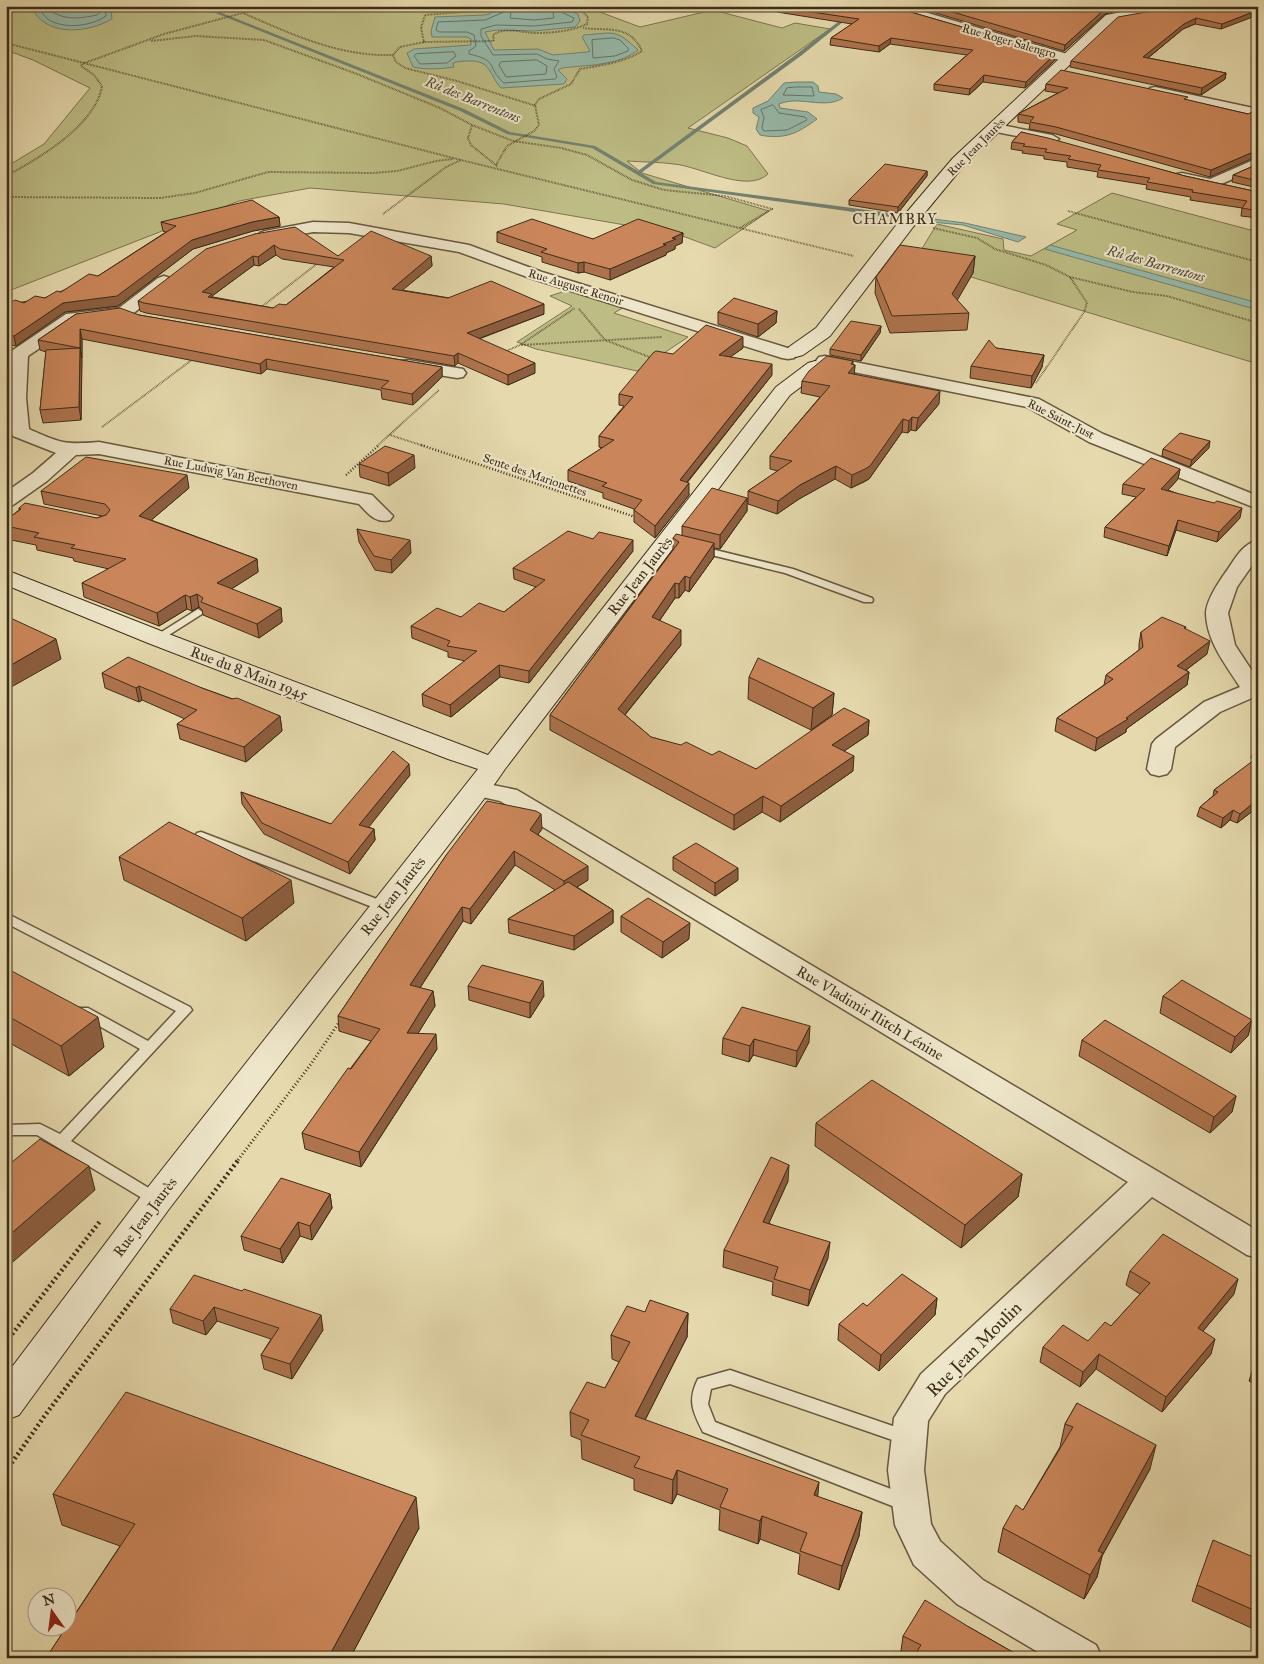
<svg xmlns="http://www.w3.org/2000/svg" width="1264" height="1664" viewBox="0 0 1264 1664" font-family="'IM FELL Great Primer',serif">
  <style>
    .green { fill: #bdbc84; stroke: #7e744f }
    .water { fill: #96baab; stroke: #738271 }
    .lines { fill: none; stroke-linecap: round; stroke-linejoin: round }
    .shore { stroke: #6a7462; stroke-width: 1 }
    .stream { fill: #738271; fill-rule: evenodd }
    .service-casing { stroke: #68583f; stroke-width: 3 }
    .minor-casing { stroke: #68583f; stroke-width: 3 }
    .secondary-casing { stroke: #3e2d1a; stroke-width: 2 }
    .path-far3 { stroke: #3e2d1a; stroke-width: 2; stroke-dasharray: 0.5 1; stroke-linecap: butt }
    .path-far2 { stroke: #3e2d1a; stroke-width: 2.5; stroke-dasharray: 1 2; stroke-linecap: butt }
    .path-far1 { stroke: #3e2d1a; stroke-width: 3; stroke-dasharray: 1 2.5; stroke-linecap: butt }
    .path { stroke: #3e2d1a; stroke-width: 4.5; stroke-dasharray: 2 3; stroke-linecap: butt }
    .service { fill: #eee6ca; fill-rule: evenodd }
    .minor { fill: #eee6ca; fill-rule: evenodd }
    .secondary { fill: #eee6ca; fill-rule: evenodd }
    .wall { fill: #ae734d; stroke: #3e2d1a; fill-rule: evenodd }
    .shaded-wall { fill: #8d5e3f; stroke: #3e2d1a }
    .building { fill: #ca865a; stroke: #3e2d1a; fill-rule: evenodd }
    .labels { text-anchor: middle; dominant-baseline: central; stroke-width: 4; stroke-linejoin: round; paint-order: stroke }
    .far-street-label { font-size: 12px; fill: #3e2d1a; stroke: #eee6ca }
    .far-water-label { font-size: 14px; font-style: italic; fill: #504937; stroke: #eee6ca }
    .far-quarter-label { font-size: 15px; letter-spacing: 1px; fill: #3e2d1a; stroke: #eee6ca }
    .street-label { font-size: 15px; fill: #3e2d1a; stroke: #eee6ca }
    .near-street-label { font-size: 18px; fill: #3e2d1a; stroke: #eee6ca }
  </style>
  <rect width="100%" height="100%" fill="#e5d9ad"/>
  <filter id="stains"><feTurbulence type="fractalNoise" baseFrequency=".004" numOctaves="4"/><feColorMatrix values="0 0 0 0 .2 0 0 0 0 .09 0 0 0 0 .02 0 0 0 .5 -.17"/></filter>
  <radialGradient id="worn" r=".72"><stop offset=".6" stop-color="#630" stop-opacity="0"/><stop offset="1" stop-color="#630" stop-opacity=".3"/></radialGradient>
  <!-- green -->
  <path class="green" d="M6 6H584L640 27 713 10 782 28 795 23 830 29 688 128 728 138 747 146 768 174C747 194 699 166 674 164 659 162 643 162 627 161L642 173 769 211 715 248 677 234 504 204 310 188 239 201 6 292V167L44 144 90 88 33 60 6 50Z
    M1112 193 1258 232V364L915 260 937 224 1003 239 1004 250 1031 256 1077 230 1057 224Z
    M571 289 626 306 614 313 688 337 637 371 536 349 517 342 572 306 550 296Z"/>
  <!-- water -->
  <path class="water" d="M14 6H106L111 8 112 19C95 29 66 35 47 24 31 15 40 8 14 6Z
    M539 6C553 6 565 9 578 14L580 21 575 27 534 31 496 30 485 32 494 50 538 49 553 55 587 52 590 51 582 37 584 35C614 33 615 28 638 50 618 66 586 65 562 68L558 70 567 79 564 84 501 88C489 75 491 60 469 61 464 61 458 61 453 63L454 67C441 69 426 70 413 67L407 53 414 49 471 45V39L467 37H432L431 31 435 17 484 15 490 14 491 11 503 8Z
    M796 82H813L818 86 819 92 836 94 843 98C824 110 800 95 779 104L780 108 808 112 817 119C798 133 785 140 760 135L756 129 759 117 753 113V108L768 101 784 83Z
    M933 219 965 223 1026 237 1018 242 963 225 931 222Z
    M1050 245 1258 303V310L1045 249Z"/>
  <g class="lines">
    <!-- shore -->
    <path class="shore" d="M37 6C41 11 45 18 51 21 67 29 91 26 106 16L105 6
      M45 6C60 21 78 19 97 15L99 13V6
      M505 6 504 12 485 20 438 22 436 30 439 32H467L474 35 476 46 469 51V54C500 61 485 66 504 83L555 79 557 77 554 69 559 61 547 59 537 54 493 55 481 36V29L496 25 534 26 572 22 574 18 561 12 559 6
      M512 6 510 18 534 20 554 18 552 6
      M614 38 620 40 628 48V51L615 56 593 58 592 40Z
      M454 52 456 56 447 63 420 64 414 56 416 54Z
      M537 60 547 66 546 74 506 77 499 65 501 62Z
      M796 87H812L814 96 783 95 787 88Z
      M773 105 779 113 805 117 807 120 787 130 764 131 762 128 764 117 761 110Z"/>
    <!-- stream -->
    <path class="stream" d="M198 6H204L464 109 510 132 595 146 638 171 798 53 847 15 863 6H869L849 17 802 55 641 173 656 182 890 213 893 215 890 217 653 184 592 148 507 134 460 111Z"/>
    <defs>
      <path id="service" d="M699 546 793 569 872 598 873 600 872 602H864L785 573 695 551 694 549Z
        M198 609 203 612 202 614 161 640H153L152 638Z
        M201 832 390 904 392 907 385 911 380 910 197 839 195 836 197 833Z
        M6 913 190 1007 192 1010 71 1141 162 1196 165 1200 162 1204 157 1206 152 1204 37 1135H6V1125L40 1124 60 1134 140 1049 78 1014 76 1011 78 1008H88L148 1041 176 1011 6 923Z
        M730 1370 913 1433 916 1438 913 1443 907 1445 730 1384 711 1389 708 1404 715 1422 912 1497 915 1503 912 1509 906 1511 900 1509 703 1432C693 1412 687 1401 698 1379Z"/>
      <path id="minor" d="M884 6H904L1074 56 1076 59 1074 62H1066L886 9Z
        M1123 6H1135L1130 17H1122L1120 14Z
        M1155 87 1258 109V117L1150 94 1148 91 1150 88Z
        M996 124 1052 135 1059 139 1052 143 991 131 989 128 991 125Z
        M1258 158V168L1212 188 1177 180 1175 177 1177 174 1182 173 1210 179Z
        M313 222 349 223 469 245 542 272 794 350 797 354 794 358 788 359 782 358 530 278 459 252 349 233 313 232 265 241 260 239 257 236 260 233 265 231Z
        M164 276 170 278 172 281 170 284 130 316 77 323 28 356 26 398 29 429C60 443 65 445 99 442L372 495 393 516 390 520C375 524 368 513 359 504L99 454 76 455 47 481 13 505 6 507V492L33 473 56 453 13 436 11 432 8 398 10 354 13 350 66 314 119 308 158 278Z
        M825 356 1039 399 1103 434 1258 496V509L1089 442 1027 407 819 365 816 361 819 357Z
        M408 360 457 368 463 369 466 373 463 377 457 378 402 369 399 365 402 361Z
        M1258 540V557L1237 587 1228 613 1235 645 1258 680V700L1252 698 1220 712 1175 747 1171 769 1167 774 1159 776 1151 774 1147 769 1152 744 1156 739 1204 702 1240 687C1226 665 1207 642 1206 614 1206 600 1220 580 1228 569 1236 557 1243 544 1258 540Z
        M478 782 517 790 1258 1231V1258L1247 1255 1152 1197 945 1394 928 1421 924 1470 931 1524 940 1541 983 1580 1096 1645 1102 1658H1048L957 1604 914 1565 895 1525 888 1470 894 1418 921 1374 1128 1182 500 801 469 794 466 789 469 784Z"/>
      <path id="secondary" d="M1152 6H1186L1180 10 1116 21 965 164 913 227 830 336 803 355 796 357 789 355 786 351 789 347 816 328 901 219 953 158 1106 15Z
        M815 361 822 363 825 367 822 371 790 395 505 769 487 795 169 1209 19 1415 6 1420V1375L145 1191 478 769 448 759 148 643 6 585V570L166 633 488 755 776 387 808 363Z"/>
    </defs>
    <!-- service casing -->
    <use href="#service" class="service-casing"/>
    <!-- minor casing -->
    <use href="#minor" class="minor-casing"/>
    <!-- secondary casing -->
    <use href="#secondary" class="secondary-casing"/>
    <!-- path-far3 -->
    <path class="path-far3" d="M494 6 475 11 425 15 421 28 424 42 494 41 493 35C505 26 522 33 536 33 552 33 572 31 587 24L588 17 583 12 566 6
      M243 13C291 34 340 57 393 55
      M151 41 196 36 264 40 357 74 440 108 472 125 513 141 561 148 587 155 632 180 664 190 725 196 772 209 740 228
      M424 42 400 47 393 55 396 62 405 68 457 81 536 106
      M6 43 461 160 854 256
      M472 125 468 138 471 145 497 166
      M496 165 507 146 534 131 539 125 535 105 539 99 571 84 580 69C602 65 623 63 642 51 630 24 607 31 583 28
      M6 176C38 159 96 125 102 86L94 75 81 66 82 64 164 34 269 6
      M6 197 160 198 195 193 268 172 373 173 397 171 436 161 453 159
      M1068 211 1258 262
      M383 214 446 167 461 160
      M933 228 977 238 995 249 1046 265 1070 277 1133 292 1167 296 1258 323
      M260 308 318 263
      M579 309 605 340 652 358
      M521 345 662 337
      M504 352 520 345 575 308
      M1036 383 1084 312 1087 303 1070 277
      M102 427 193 359
      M390 435 424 446
      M377 446 439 390"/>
    <!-- path-far2 -->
    <path class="path-far2" d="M421 445 638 518
      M346 475 379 445"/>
    <!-- path-far1 -->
    <path class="path-far1" d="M238 1160 311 1064 340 1021"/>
    <!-- path -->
    <path class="path" d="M6 1342 101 1220
      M6 1471 46 1414 239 1159"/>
    <!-- service -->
    <use href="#service" class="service"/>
    <!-- minor -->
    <use href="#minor" class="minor"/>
    <!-- secondary -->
    <use href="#secondary" class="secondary"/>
  </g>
  <!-- wall -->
  <path class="wall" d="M890 6 1055 54 1054 61 1025 88 983 82 969 95 934 90V84L967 55 890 44 879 52 830 45 831 38 852 24 777 12 778 7Z
    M912 6H1121L1119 10 1105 14 1064 51Z
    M1180 6H1258L1221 29 1195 24 1183 29 1148 58 1226 73 1225 79 1201 95 1070 67 1071 61Z
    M1046 84 1187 100 1248 114 1210 177 1056 134 1029 129 1030 124 1018 122V114L1058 93 1045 91Z
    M1021 132 1185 176 1258 192V218L1241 216 1242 208 1190 200 1191 197 1146 189 1147 185 1097 177 1098 172 1067 167V162L1044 159V156L1022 153 1023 151 1011 149 1012 142Z
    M1258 164V188L1232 182 1233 175Z
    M927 171V176L898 213 849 205V200Z
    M279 217 280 226 253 231 193 249 118 306 65 312 16 346 6 344V305L45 298 98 276 166 232 163 231 161 222Z
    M497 232 593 239 683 233 682 243 675 246V249L666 253V255L610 280 584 272 578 273 542 262V257L497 242Z
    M255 234 338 256H431L432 266 402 290 544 314 479 339 535 373 508 385 458 363 455 366 146 313 140 311 138 301ZM276 255 282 259 334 267 286 305 273 308 213 297 212 296 254 265 259 266Z
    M975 256 973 273 957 300 969 313 967 330 890 333 875 293 876 277Z
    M777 311 776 323 758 337 718 324V312Z
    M76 314 139 315 442 367V377L413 405 382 399 381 390 267 369 261 374 82 339 81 420 43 423 40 410 46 352 40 350 38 340Z
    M881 326 880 333 861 361 830 355V349Z
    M743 348 730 357 772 375 687 483 689 495 655 538 634 522V509L603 498V493L568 481V470L602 448 599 447V436L624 406 619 405V394L673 354Z
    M996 348 1044 355 1042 367 1031 388 970 378 971 366Z
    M853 365H855L854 374 939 404 916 431 911 430 908 433 902 432 869 479 864 482 851 488 835 479 799 499 777 514 748 504V491L778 471 770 469V456L820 397 801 393 802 381Z
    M1209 448 1190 467 1162 456 1163 449Z
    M359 464 415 468 389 486 360 477Z
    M1180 469 1178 479 1168 490 1240 518 1217 542 1176 530 1167 556 1104 537 1105 527 1136 497 1122 494 1123 484Z
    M189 488 151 520 257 559 258 572 231 589 281 608 282 622 259 638 203 615 202 610 199 607 192 611 187 609 159 626 84 597 82 583 109 569 74 561 73 558 37 550 36 545 6 539V520L19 510V508L97 518 102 516 44 504 41 491Z
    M747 498V511L720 549 714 548V557L689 592 685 590 679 598H675L660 620 681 645 625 715 651 737 712 755 756 769 869 720 868 735 844 751 853 771 780 822 762 812 734 830 550 730V715L673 549V538L682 536V526Z
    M357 529 411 553 392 573 375 570 359 542Z
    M593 539 633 551 529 683 500 677 451 717 423 706 422 694 465 661 448 657V652L412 638 411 626 461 617 504 612 536 587 514 579 513 568Z
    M1186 627 1185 629 1207 654 1186 670 1189 672 1187 685 1126 729V732L1095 751 1055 731 1057 718 1104 685 1106 675 1139 650V644L1141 632Z
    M102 673 202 688 280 716 282 731 246 762 180 739 177 724 185 719 142 700 139 702 105 688Z
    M749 677 834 693 832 715 811 730 748 699Z
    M1258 745V807L1237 823 1230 820 1221 828 1197 816 1200 807 1213 796 1214 790 1255 760 1251 758 1254 749Z
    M410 775 368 827 374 829 375 840 350 874 264 834 242 804 241 792 331 824Z
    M542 829 538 834 588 880 577 887 613 910V923L574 950 509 933 508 919 555 890 515 865 471 924 463 921 420 988 433 991 435 1006 418 1033 437 1049 361 1167 305 1149 302 1133 371 1041 339 1031 338 1016 447 854Z
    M119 857 294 903 246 941 124 880Z
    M673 857 738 880 715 896 673 870Z
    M621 916 689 939 662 958 621 932Z
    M6 968 104 1047 69 1076 6 1041Z
    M468 986 544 996 530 1018 469 1000Z
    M1163 996 1252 1020 1248 1036 1231 1053 1160 1013Z
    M723 1038 809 1042 796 1067 753 1055 749 1062 722 1054Z
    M1082 1040 1236 1096 1232 1112 1210 1133 1079 1056Z
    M816 1123 1022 1174 1018 1197 961 1248 815 1146Z
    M788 1181 769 1223 828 1258 808 1306 772 1295 773 1282 723 1267 724 1250Z
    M330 1194 332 1208 312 1240 300 1236 283 1263 244 1250 241 1236Z
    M1130 1271 1234 1294 1203 1331 1211 1354 1162 1412 1096 1369 1080 1387 1040 1362 1043 1347 1088 1341 1111 1326 1140 1294 1126 1285Z
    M242 1291 323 1330 292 1379 264 1369 261 1355 271 1339 217 1321 206 1335 173 1323 170 1309Z
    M937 1298 935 1315 879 1371 838 1340 839 1324 867 1306Z
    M645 1312 688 1313 687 1337 645 1420 818 1497 862 1512 859 1536 839 1590 798 1574 800 1554 760 1539 758 1544 719 1530 720 1510 677 1494 672 1504 634 1490V1479L582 1459 581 1440 571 1436 570 1412 605 1388 619 1362 612 1359 611 1335Z
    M1258 1360V1386L1249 1381 1254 1365Z
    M1077 1403 1150 1469 1102 1556 1097 1577 1084 1599 998 1552 1003 1528 1023 1510 1060 1447 1065 1424Z
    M53 1494 419 1528 350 1658H46L120 1546 62 1525Z
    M1258 1559V1631L1192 1601 1197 1585Z
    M969 1627 1023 1658H900L903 1636Z"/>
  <!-- shaded-wall -->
  <path class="shaded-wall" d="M1113 6H1121L1119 10 1105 14 1064 51 1065 45 1106 8Z
    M1258 10V15L1221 29 1222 24Z
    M1196 18 1195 24 1183 29 1142 63 1143 57 1184 24Z
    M891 38 890 44 879 52V46Z
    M1055 54 1054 61 1025 88 1026 82Z
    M1226 73 1225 79 1201 95 1202 88Z
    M984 75 983 82 969 95 970 89Z
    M1258 150V156L1210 177 1211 170Z
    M927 171V176L898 213V207Z
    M279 217 280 226 253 231 193 249 118 306 65 312 16 346 14 336 63 303 192 240 252 222Z
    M683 233 682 243 675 246V249L666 253V255L610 280V269L663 244 672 238Z
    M274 245 276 255 259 266 258 257Z
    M253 256 254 265 212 296 214 304 202 292Z
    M431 256 432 266 393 298 392 289Z
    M975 256 973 273 951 311 952 294Z
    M584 262V272L578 273V263Z
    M544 304V314L467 343V333Z
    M777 311 776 323 758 337V324Z
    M881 326 880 333 861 361V355Z
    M80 329 82 339V358L80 348Z
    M743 337V348L718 366 719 355Z
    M80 348 82 360 81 420 79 407Z
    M458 353V363L455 366 454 356Z
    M1044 355 1042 367 1031 388 1032 376Z
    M266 359 267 369 261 374 260 364Z
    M853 361V367L855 365 854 377 848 373Z
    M535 363V373L508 385V375Z
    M772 364V375L679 492 680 480Z
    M442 367V377L413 405 412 394Z
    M940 391 939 404 916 431 918 418Z
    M912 417 911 430 908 433 909 421Z
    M903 419 902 432 869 479 851 488 852 475Z
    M1210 441 1209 448 1190 467 1192 460Z
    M414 455 415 468 389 486 388 473Z
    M836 466 835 479 799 499 777 514 778 501 800 485Z
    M1180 469 1178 479 1160 499 1161 489Z
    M187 475 189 488 141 529 139 516Z
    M689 483V495L655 538V526Z
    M747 498V511L720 549V535Z
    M1242 508 1240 518 1217 542 1219 532Z
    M1178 520 1176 530 1167 556 1169 546Z
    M410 540 411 553 392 573 391 560Z
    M633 540V551L529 683V671Z
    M714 543V557L689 592 690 578Z
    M257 559 258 572 219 597 217 583Z
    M685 576V590L679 598V584Z
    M675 583V598L652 631V617Z
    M197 594 199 607 192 611 190 597Z
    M185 595 187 609 159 626 157 613Z
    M281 608 282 622 259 638 257 624Z
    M681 630V645L618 723V709Z
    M56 639 61 659 6 690V668Z
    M1210 641 1207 654 1174 679 1177 666Z
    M499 665 500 677 451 717 450 705Z
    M1189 672 1187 685 1126 729V732L1095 751 1097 738Z
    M139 686 142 700 139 702 136 688Z
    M834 693 832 715 811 730 813 708Z
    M280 716 282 731 246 762 244 747Z
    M869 720 868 735 831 760 832 745Z
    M854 756 853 771 780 822 781 806Z
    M409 764 410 775 361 837 359 825Z
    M763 796 762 812 734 830V815Z
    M1258 799V807L1237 823 1240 814Z
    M1233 810 1230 820 1221 828 1223 818Z
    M541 814 542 829 531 844 530 830Z
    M374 829 375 840 350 874 348 862Z
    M514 851 515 865 471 924 470 909Z
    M588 866V880L564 895V881Z
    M738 868V880L715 896V883Z
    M291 880 294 903 246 941 242 918Z
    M462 907 463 921 412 1000 410 985Z
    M613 910V923L574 950V936Z
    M690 923 689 939 662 958 663 942Z
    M543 981 544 996 530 1018V1003Z
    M433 991 435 1006 409 1048 407 1033Z
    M98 1017 104 1047 69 1076 61 1046Z
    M1252 1020 1248 1036 1231 1053 1235 1037Z
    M810 1026 809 1042 796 1067 797 1051Z
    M436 1034 437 1049 361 1167 359 1152Z
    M754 1039 753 1055 749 1062 750 1046Z
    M1236 1096 1232 1112 1210 1133 1214 1117Z
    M789 1165 788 1181 762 1238 763 1222Z
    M89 1166 95 1190 6 1268V1238Z
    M1022 1174 1018 1197 961 1248 965 1225Z
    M330 1194 332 1208 312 1240 310 1226Z
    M298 1222 300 1236 283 1263 280 1249Z
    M830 1242 828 1258 808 1306 810 1290Z
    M1238 1279 1234 1294 1193 1343 1198 1328Z
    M937 1298 935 1315 879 1371 881 1355Z
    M214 1307 217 1321 206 1335 203 1321Z
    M688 1313 687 1337 635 1440V1416Z
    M321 1315 323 1330 292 1379 290 1364Z
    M1215 1339 1211 1354 1162 1412 1166 1397Z
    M1099 1354 1096 1369 1080 1387 1083 1372Z
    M1156 1445 1150 1469 1102 1556 1097 1577 1084 1599 1090 1575 1098 1551Z
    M677 1470V1494L672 1504 673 1480Z
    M819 1482 817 1506 814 1495Z
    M416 1497 419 1528 350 1658H328Z
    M862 1512 859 1536 839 1590 842 1566Z
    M762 1516 760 1539 758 1544 760 1521Z"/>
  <!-- building -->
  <path class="building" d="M779 6H890L1055 54 1026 82 984 75 970 89 934 84 973 50 891 38 879 46 831 38 859 19 778 7Z
    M932 6H1113L1106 8 1065 45Z
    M1180 6H1258V10L1222 24 1196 18 1184 24 1143 57 1226 73 1202 88 1071 61 1118 17Z
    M1061 70 1188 97 1184 99 1248 114 1254 111H1258V150L1211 170 1056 127 1030 122 1034 117 1018 114 1068 88 1046 84Z
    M1021 132 1048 138 1185 176 1258 192V211L1242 208 1247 201 1192 192 1193 190 1147 182 1150 178 1098 170 1101 165 1068 159 1071 156 1045 152 1047 149 1023 146 1025 144 1012 142Z
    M885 164 927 171 898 207 849 200Z
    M1258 164V181L1233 175Z
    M252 200 279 217 252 222 192 240 117 296 63 303 14 336 6 335V305L15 300 24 303 35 296 45 298 57 291 61 292 89 274 98 276 176 226 161 222Z
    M532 219 593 239 638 219 683 233 672 238 676 239 663 244 666 245 610 269 584 262 578 263 541 252 547 249 497 232Z
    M295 227 338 256 371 231 431 256 392 289 448 298 491 281 544 304 467 333 535 363 508 375 458 353 454 356 144 303 138 301 206 249 255 234ZM274 245 280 249 344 260 286 305 279 304 273 308 208 297 212 294 202 292 253 256 258 257Z
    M900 245 975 256 952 294 969 313 892 316 876 277Z
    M734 298 777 311 758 324 718 312Z
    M120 308 139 315 442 367 412 394 381 388 389 381 266 359 260 364 80 329V348L38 340 76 314Z
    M851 321 881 326 861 355 830 349Z
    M706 325 743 337 719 355 772 364 680 480 689 483 655 526 634 510 642 500 602 486 607 483 568 470 614 440 599 436 633 397 619 394 653 353 656 351 673 354Z
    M989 340 996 348 1044 355 1032 376 971 366Z
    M80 348 79 407 40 410 46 350Z
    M827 356 853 361 851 364 855 365 848 373 940 391 918 418 912 417 909 421 903 419 870 466 865 469 852 475 836 466 800 485 778 501 748 491 792 461 770 456 830 386 802 381 809 371Z
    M1180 433 1210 441 1192 460 1163 449Z
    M385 446 414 455 388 473 359 464Z
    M86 457 187 475 139 516 257 559 217 583 281 608 257 624 201 602 203 598 197 594 190 597 185 595 157 613 82 583 126 559 71 548 75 545 34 537 39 533 6 526V520L21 509 19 508 25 503 97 518 106 515 110 510 105 504 41 491Z
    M1151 458 1180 469 1161 489 1214 503 1217 501 1242 508 1219 532 1178 520 1169 546 1105 527 1145 489 1123 484Z
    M712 488 747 498 720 535 682 526Z
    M357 529 410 540 391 560 374 556Z
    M568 531 593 539 599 532 633 540 529 671 499 665 450 705 422 694 477 651 447 646 450 641 411 626 437 608 461 617 479 603 504 612 545 580 513 568Z
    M676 534 714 543 690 578 685 576 679 584 675 583 652 617 681 630 618 709 651 737 681 745 686 742 712 755 719 751 756 769 844 708 869 720 832 745 854 756 781 806 763 796 734 815 550 715 679 542 673 538Z
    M6 616 56 639 6 668Z
    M1162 617 1186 627 1184 628 1210 641 1177 666 1189 672 1126 718 1128 719 1097 738 1057 718 1113 679 1106 675 1143 647 1141 632Z
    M128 657 202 688 232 699 237 698 280 716 244 747 177 724 197 710 139 686 136 688 102 673Z
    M758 658 834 693 813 708 749 677Z
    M1258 745V750L1254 749Z
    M393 751 409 764 359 825 374 829 348 862 262 823 241 792 331 824Z
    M1258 757V799L1240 814 1233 810 1223 818 1200 807 1218 792 1214 790Z
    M487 801 536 811 541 814 530 830 588 866 564 881 514 851 470 909 462 907 410 985 433 991 407 1033 436 1034 359 1152 302 1133 348 1068 351 1069 380 1029 338 1016 447 854Z
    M169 822 291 880 242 918 119 857Z
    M696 843 738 868 715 883 673 857Z
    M568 882 613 910 574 936 508 919Z
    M648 898 690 923 663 942 621 916Z
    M482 965 543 981 530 1003 468 986Z
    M6 968 98 1017 61 1046 6 1015Z
    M1182 980 1252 1020 1235 1037 1163 996Z
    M742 1007 810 1026 797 1051 754 1039 750 1046 723 1038Z
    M1105 1020 1236 1096 1214 1117 1082 1040Z
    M872 1080 1022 1174 965 1225 816 1123Z
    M40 1139 89 1166 6 1238V1167Z
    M771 1157 789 1165 763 1222 830 1242 810 1290 774 1279 778 1267 724 1250Z
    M281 1178 330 1194 310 1226 298 1222 280 1249 241 1236Z
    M1163 1234 1238 1279 1198 1328 1215 1339 1166 1397 1099 1354 1083 1372 1043 1347 1063 1325 1088 1341 1105 1322 1111 1326 1150 1283 1130 1271Z
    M902 1274 937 1298 881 1355 839 1324 863 1303 867 1306Z
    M194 1275 242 1291 244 1289 321 1315 290 1364 261 1355 279 1328 214 1307 203 1321 170 1309Z
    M650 1300 688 1313 635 1416 819 1482 814 1495 862 1512 842 1566 800 1551 807 1533 762 1516 760 1521 720 1507 728 1489 677 1470 673 1480 634 1467 640 1457 581 1435 589 1420 570 1412 587 1382 605 1388 630 1342 611 1335 627 1306 645 1312Z
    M1258 1360V1367L1254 1365Z
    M126 1392 416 1497 328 1658H46L67 1626H68V1625L135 1524 53 1494Z
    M1077 1403 1156 1445 1098 1551 1103 1553 1090 1575 1003 1528 1016 1505 1023 1510 1073 1427 1065 1424Z
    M1213 1540 1258 1559V1612L1197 1585Z
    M925 1600 969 1627 1023 1658H913L921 1645 903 1636Z"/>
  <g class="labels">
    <!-- far-street labels -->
    <g class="far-street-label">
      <text transform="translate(1009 41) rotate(16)">Rue Roger Salengro</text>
      <text transform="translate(976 147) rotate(-45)">Rue Jean Jaurès</text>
      <text transform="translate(576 287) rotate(17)">Rue Auguste Renoir</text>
      <text transform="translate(1061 419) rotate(27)">Rue Saint-Just</text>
      <text transform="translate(231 473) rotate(11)">Rue Ludwig Van Beethoven</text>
      <text transform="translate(535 475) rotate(19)">Sente des Marionettes</text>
    </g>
    <!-- far-water labels -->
    <g class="far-water-label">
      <text transform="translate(473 100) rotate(22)">Rû des Barrentons</text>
      <text transform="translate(1156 264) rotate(16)">Rû des Barrentons</text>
    </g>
    <!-- far-quarter labels -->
    <g class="far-quarter-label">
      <text x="895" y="219">CHAMBRY</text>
    </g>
    <!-- street labels -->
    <g class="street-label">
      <text transform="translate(640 576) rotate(-52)">Rue Jean Jaurès</text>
      <text transform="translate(249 673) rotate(21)">Rue du 8 Main 1945</text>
      <text transform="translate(393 896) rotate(-52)">Rue Jean Jaurès</text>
      <text transform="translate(870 1013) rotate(31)">Rue Vladimir Ilitch Lénine</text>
      <text transform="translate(145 1217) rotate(-53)">Rue Jean Jaurès</text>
    </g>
    <!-- near-street labels -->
    <g class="near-street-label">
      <text transform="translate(974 1349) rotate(-45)">Rue Jean Moulin</text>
    </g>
  </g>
  <!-- margin -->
  <rect width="1264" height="1664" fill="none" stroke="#e5d9ad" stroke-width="25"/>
  <rect x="8" y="8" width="1249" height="1649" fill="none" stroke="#3e2d1a" stroke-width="2.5"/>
  <rect x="12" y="12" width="1239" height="1639" fill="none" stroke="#3e2d1a"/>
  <!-- north arrow -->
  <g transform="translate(52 1612) rotate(346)"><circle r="24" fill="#eee6ca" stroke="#a89c84"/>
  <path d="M0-4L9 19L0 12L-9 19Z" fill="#8f2418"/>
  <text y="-8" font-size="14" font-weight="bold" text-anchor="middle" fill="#3e2d1a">N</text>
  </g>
  <rect width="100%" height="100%" filter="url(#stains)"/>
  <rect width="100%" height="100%" fill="url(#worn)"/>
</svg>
